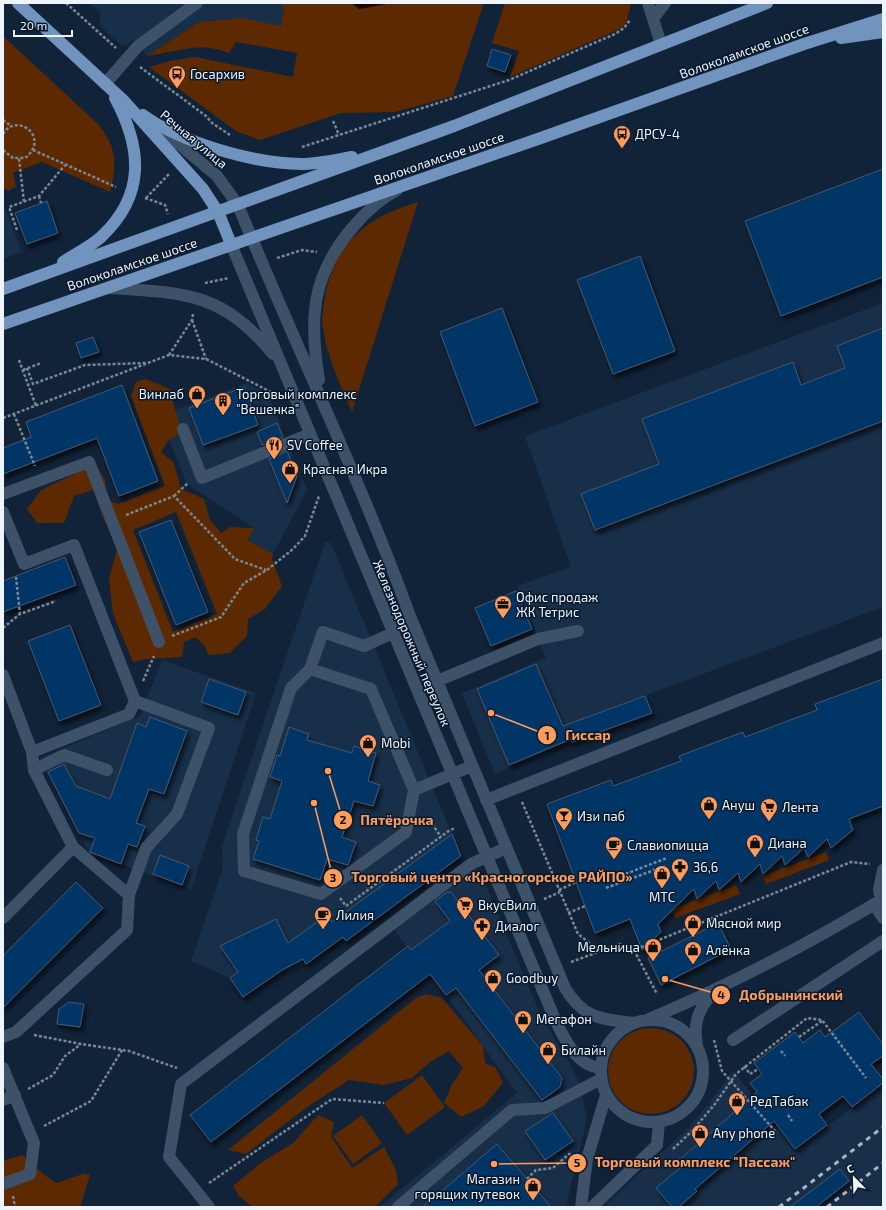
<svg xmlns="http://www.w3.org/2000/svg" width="886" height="1210" viewBox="0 0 886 1210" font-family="'Exo 2',sans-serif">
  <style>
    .built { fill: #182f49 }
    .green { fill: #5c2900; fill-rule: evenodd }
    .water { fill: #1f0700 }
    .building { fill: #033566; stroke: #445870; filter: url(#shadow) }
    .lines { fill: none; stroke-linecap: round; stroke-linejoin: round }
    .path { stroke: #7a8796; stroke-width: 2.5; stroke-dasharray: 3 2; stroke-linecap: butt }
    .minor { stroke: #3d5169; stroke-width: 12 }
    .major { stroke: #7194be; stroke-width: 12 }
    .rail { stroke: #aab5c1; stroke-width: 3; stroke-dasharray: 5 5; stroke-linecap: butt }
    .labels { text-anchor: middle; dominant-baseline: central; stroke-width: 3; stroke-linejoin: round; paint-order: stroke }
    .street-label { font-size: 13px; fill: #eef5fe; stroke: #08192d }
    .poi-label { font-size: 13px; fill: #eef5fe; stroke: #08192d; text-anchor: start }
    .leader { fill: none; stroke: #ff9b5b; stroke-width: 1.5 }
    .callout-dot { fill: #ff9b5b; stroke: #08192d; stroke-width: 1.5 }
    .mark-label { font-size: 12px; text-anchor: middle; font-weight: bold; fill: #111 }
    .callout-label { font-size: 14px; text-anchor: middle; font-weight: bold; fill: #ff9b5b; stroke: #08192d; stroke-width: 3; stroke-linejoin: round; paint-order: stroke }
  </style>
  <defs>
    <filter id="shadow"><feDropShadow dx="2.5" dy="4.5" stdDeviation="2" flood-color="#0009"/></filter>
  </defs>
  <rect width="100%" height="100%" fill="#112338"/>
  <!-- built -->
  <path class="built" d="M90 3H433L292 29 241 18 199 22 147 56 133 40 126 45H121L100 26V12Z
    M3 202 22 252 3 259Z
    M883 303V607L566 725 571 741 495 774 462 693 546 658 517 586 571 567 525 436Z
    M247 383 268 394 307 490 273 554 248 540 254 528 187 484 160 416Z
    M325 542 331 543 461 856 346 941 343 938 306 964 270 979 256 960 230 978 191 961 223 868 222 846Z
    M162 660 256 693 191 890 90 853 69 816 40 758 140 716Z
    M472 867 480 872 542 1018 568 1060 580 1084 587 1119 566 1207H380L517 1093 446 995 394 930Z
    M733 1070 794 1151 883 1085V1207H603L688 1128 710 1102Z"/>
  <!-- green -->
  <path class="green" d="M281 3H352L359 9 392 3H484L453 96 395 112 341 113 260 140 236 131 149 67 170 61 195 57 293 77 297 53 236 42 229 53C198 41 178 52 147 56L199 22 241 18 281 26 284 9Z
    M505 3H631L627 21 622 28 510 77 519 51 492 43Z
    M3 36 99 125C117 148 117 164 110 192L42 162 13 173 16 186 9 191 3 187Z
    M418 202 352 412C341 386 327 357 323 329 321 317 324 303 326 292 337 240 369 217 418 202Z
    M145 379 170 389 181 433 169 440 161 452 174 463 181 489 204 499 210 520 221 533 230 527 254 528 248 540 273 554 272 559 282 586 265 609 248 619 247 636 230 653 209 655 204 645 195 637 184 642 182 657 146 659 133 662 113 614 109 579 119 542 104 520 93 490 74 496 64 523H37L27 509 41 490 95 464 105 480 107 500 118 504 165 486 131 396 136 382ZM176 512 217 614 173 632 133 530Z
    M826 852 829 860 766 884 763 876Z
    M736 885 740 894 675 918 672 909Z
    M426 994 442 998 483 1046 485 1063 496 1068 503 1083 484 1106 461 1117 444 1103 451 1086 463 1068 449 1051 430 1062 412 1078 384 1085 349 1080 307 1107 246 1154 228 1150 416 998Z
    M608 1071a43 43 0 1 1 86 0a43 43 0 1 1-86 0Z
    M422 1075 445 1107 407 1135 384 1103Z
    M318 1115 334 1122 331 1136 352 1168 384 1147 396 1170 398 1184 375 1207H252L238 1195 233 1186 262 1162 293 1143Z
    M362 1115 382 1143 353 1164 333 1136Z
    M22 1155C34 1164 43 1176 57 1183L85 1173 90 1175 80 1207H3V1161Z"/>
  <!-- water -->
  <path class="water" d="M352 3H392L359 9Z"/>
  <!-- building -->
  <path class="building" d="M492 49 511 55 505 72 487 66Z
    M883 169V277L781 316 745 221Z
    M47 201 58 233 27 244 15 213Z
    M640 256 675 351 613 374 577 280Z
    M502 308 538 402 475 426 440 332Z
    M883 328V421L595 530 581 494 659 464 642 419 793 362 801 385 845 368 837 346Z
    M93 337 99 352 81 358 76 343Z
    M122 385 158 481 119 496 97 438 3 474V448L31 437 26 422Z
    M244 387 258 425 203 445 189 408Z
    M277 423 283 437 262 445 257 432Z
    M287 451 297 476 287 503 269 459Z
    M171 520 208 612 176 625 139 532Z
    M65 557 76 585 3 612V581Z
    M516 591 532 629 491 646 475 608Z
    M70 625 101 705 59 721 28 641Z
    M536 664 563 726 645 696 652 713 572 742 571 739 509 765 477 689Z
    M209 679 246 692 238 715 201 702Z
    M883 679V806L849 819 853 830 831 848 827 839 808 857 804 848 785 865 782 856 763 874 760 864 741 882 738 873 719 890 716 881 697 899 694 889 658 924 661 932 642 950 630 919 595 933 547 804 611 780 613 786 681 761 679 756 743 732 745 737 817 710 815 704Z
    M150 717 187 731 164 794 149 789 136 823 145 826 137 847 128 844 121 864 90 852 95 838 79 833 48 772 64 764 76 786 110 799 137 723 146 727Z
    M289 727 309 734 307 740 352 753 354 746 376 753 368 781 380 785 373 806 354 801 342 837 356 842 348 865 327 859 320 880 253 859 259 841 256 840 263 817 270 819 282 781 270 777 277 755 280 756Z
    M452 834 461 856 346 941 343 937 306 964 303 959 282 970 243 997 230 978 238 972 220 946 276 919 288 943 327 915 332 922Z
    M160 855 189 866 182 885 153 874Z
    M76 882 103 908 3 1008V956Z
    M447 892H451L499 955 479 970 562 1078 560 1087 542 1100 456 988 446 995 430 974 211 1142 190 1115 408 946 411 950 450 921 435 901Z
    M718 923 731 949 661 985 648 958Z
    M69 1002 84 1004 80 1027 57 1024 59 1009Z
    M859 1012 883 1044V1056L871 1064 883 1079V1083L852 1107 843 1096 819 1114 827 1125 795 1149 774 1121 695 1189 697 1191 679 1207H672L656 1188 681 1167 677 1162 757 1092 750 1083 762 1074 754 1063 795 1032 803 1043 820 1030 825 1037Z
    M553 1113 573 1141 545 1160 525 1131Z
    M497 1144 551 1207H423Z
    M840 1169 849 1181 816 1207H790Z"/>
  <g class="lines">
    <!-- path -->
    <path class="path" d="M66 3 116 48
      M140 67 206 116 212 123 230 135
      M3 120 11 126
      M333 121 339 135
      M3 134C17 111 51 138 25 158H13L3 150
      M302 147 509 80 615 34 624 28 630 20
      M33 150 116 187
      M19 159 24 202
      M39 196 41 203
      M145 198 165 205 168 214
      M146 198 169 174
      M17 230 9 207 39 196 65 165
      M277 258 302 250 317 252
      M205 283 229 278
      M192 320 206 359
      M169 355 192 320 193 314
      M19 360 36 406
      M27 368 33 384 85 365 146 363
      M23 370 41 363
      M14 414 35 466
      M3 418 169 355 206 359 275 394
      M174 496 188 483
      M126 515 174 496 235 559 266 570
      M16 577 20 614
      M3 628 20 614 56 601
      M172 636 221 617 244 583 267 570 293 549 305 536 319 496
      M143 681 154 656
      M522 802 578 934 600 951
      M423 821 431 822 441 837
      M607 881 667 858
      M606 888 665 866
      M559 890 576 882
      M340 898 346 906 450 830 456 828
      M544 899 560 892
      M568 913 585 906
      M634 950 657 994
      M571 962 620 944 634 950 851 862 870 864
      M34 1035 81 1044 129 1051 177 1068
      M799 1037 822 1021
      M714 1040 722 1071 775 1131
      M781 1051 785 1056
      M744 1066 750 1074 758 1069
      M28 1089 53 1075 65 1056 81 1044
      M788 1115 792 1121
      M44 1126 91 1101 122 1050
      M673 1149 692 1131 715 1104 736 1074 807 1018 822 1020 866 1078
      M602 1163 613 1167
      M527 1179 536 1170 553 1168 569 1154 572 1155
      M209 1183 332 1099 384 1103
      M13 1196 15 1207"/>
    <!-- minor -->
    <path class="minor" d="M648 3 661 44
      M653 19 665 3
      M105 84 138 46 197 3
      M161 129 217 176 238 205C294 343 359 476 410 616L565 988C583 1018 600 1019 633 1023
      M231 244 556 1022C566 1041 576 1065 600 1068
      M110 288C185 293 222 292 273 354
      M319 380C309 319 311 276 353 227 365 213 380 199 397 190
      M183 429 202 478 310 434
      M3 494 89 462 159 642
      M3 512 24 564 74 545 135 701 129 714 32 752
      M393 633 364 646 323 632 310 669 371 689 414 790
      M310 669 291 688 243 834 244 871 321 894 406 832 414 790 472 766
      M3 675 32 752 34 770 73 847 129 895 127 930 16 1032 3 1037
      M437 681 538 639 578 631
      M34 770 64 755 107 770
      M486 800 883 643
      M129 895 146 848 177 814 209 728 135 701
      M881 901 879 890 883 870
      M874 904 883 918
      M3 918 73 847
      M649 1019C730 985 808 944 883 899
      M601 1071a51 51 0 1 1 102 0a51 51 0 1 1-102 0Z
      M733 1040 883 941
      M697 1045C693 1024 698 1009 713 993
      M3 1068 34 1143 30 1174 3 1184
      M3 1100 15 1095
      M209 1207 169 1157 181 1084 471 864 506 848
      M398 1207 512 1110 545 1108 601 1079
      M581 1207 587 1159 606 1095
      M592 1207 657 1145 659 1122"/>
    <!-- major -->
    <path class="major" d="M18 3 124 101 203 189 218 212 231 244
      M841 38 883 32
      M143 115C180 142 255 164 301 164 318 164 335 160 352 157
      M63 262C75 254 90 247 101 237 146 195 142 148 115 98
      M3 289 454 126 767 3
      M3 324 538 139 804 44 883 19"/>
    <!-- rail -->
    <path class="rail" d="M779 1207 883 1127
      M827 1207 883 1163"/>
  </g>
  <!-- icons -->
  <defs>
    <symbol id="bus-pin" viewBox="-11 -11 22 30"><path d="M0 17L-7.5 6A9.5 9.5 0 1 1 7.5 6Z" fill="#ff9b5b" stroke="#08192d"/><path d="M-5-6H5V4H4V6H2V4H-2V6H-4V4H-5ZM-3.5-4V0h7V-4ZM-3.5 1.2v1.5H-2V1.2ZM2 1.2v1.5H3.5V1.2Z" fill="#111"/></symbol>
    <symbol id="shop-pin" viewBox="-11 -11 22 30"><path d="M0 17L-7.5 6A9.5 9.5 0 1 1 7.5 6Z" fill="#ff9b5b" stroke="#08192d"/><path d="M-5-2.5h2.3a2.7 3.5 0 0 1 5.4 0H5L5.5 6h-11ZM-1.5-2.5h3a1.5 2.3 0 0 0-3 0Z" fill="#111"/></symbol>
    <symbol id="building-pin" viewBox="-11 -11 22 30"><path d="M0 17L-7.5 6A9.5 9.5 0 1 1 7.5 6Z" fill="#ff9b5b" stroke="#08192d"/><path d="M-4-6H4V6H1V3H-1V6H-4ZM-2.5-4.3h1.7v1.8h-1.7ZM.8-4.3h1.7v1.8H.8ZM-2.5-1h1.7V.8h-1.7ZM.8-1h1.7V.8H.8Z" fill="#111"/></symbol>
    <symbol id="restaurant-pin" viewBox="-11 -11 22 30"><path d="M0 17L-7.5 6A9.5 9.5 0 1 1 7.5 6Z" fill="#ff9b5b" stroke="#08192d"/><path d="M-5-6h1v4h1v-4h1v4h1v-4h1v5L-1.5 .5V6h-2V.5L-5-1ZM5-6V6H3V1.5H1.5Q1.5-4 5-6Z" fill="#111"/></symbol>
    <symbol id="office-pin" viewBox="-11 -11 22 30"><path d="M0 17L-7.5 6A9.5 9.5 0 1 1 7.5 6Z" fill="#ff9b5b" stroke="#08192d"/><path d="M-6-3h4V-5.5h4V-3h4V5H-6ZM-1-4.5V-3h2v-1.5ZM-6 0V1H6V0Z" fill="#111"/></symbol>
    <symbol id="supermarket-pin" viewBox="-11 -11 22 30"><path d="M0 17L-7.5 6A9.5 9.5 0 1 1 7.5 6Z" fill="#ff9b5b" stroke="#08192d"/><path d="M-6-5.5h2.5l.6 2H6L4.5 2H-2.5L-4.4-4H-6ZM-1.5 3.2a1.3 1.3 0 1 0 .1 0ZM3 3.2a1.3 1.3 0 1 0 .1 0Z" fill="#111"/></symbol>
    <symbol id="bar-pin" viewBox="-11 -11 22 30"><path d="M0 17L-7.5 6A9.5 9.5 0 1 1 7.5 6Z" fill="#ff9b5b" stroke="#08192d"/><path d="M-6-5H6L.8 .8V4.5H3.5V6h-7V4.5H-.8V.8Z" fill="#111"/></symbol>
    <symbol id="cafe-pin" viewBox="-11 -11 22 30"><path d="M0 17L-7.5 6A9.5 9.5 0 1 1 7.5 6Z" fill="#ff9b5b" stroke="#08192d"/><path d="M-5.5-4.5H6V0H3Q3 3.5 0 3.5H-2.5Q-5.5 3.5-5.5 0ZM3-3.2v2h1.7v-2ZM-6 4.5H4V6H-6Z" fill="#111"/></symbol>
    <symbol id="pharmacy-pin" viewBox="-11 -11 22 30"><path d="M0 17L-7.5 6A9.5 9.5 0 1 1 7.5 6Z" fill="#ff9b5b" stroke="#08192d"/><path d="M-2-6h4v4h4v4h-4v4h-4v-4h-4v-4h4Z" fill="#111"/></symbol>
  </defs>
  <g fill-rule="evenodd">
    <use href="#bus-pin" x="167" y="64" width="20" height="27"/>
    <use href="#bus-pin" x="612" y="124" width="20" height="27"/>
    <use href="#shop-pin" x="187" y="384" width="20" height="27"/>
    <use href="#building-pin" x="213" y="391" width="20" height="27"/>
    <use href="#restaurant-pin" x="264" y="435" width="20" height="27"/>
    <use href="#shop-pin" x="280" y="459" width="20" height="27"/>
    <use href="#office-pin" x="493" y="594" width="20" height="27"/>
    <use href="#shop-pin" x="358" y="733" width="20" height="27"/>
    <use href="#shop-pin" x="699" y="795" width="20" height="27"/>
    <use href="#supermarket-pin" x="759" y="797" width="20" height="27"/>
    <use href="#bar-pin" x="554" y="806" width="20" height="27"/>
    <use href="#shop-pin" x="745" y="833" width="20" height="27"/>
    <use href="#cafe-pin" x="604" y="835" width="20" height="27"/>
    <use href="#pharmacy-pin" x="670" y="857" width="20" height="27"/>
    <use href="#shop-pin" x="652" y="864" width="20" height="27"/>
    <use href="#supermarket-pin" x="455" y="895" width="20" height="27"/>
    <use href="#cafe-pin" x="313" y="905" width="20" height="27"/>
    <use href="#shop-pin" x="683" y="913" width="20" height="27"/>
    <use href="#pharmacy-pin" x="472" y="916" width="20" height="27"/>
    <use href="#shop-pin" x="643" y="937" width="20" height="27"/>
    <use href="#shop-pin" x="683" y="940" width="20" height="27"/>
    <use href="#shop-pin" x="483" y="968" width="20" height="27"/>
    <use href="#shop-pin" x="513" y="1009" width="20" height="27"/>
    <use href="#shop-pin" x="538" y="1040" width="20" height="27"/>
    <use href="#shop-pin" x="727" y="1091" width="20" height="27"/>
    <use href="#shop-pin" x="690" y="1123" width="20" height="27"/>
    <use href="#shop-pin" x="523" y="1176" width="20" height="27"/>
  </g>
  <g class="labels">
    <!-- street labels -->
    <g class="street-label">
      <text transform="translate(744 51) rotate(-20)">Волоколамское шоссе</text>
      <text transform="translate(194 139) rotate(40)">Речная улица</text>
      <text transform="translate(439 158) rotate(-19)">Волоколамское шоссе</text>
      <text transform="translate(132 264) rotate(-19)">Волоколамское шоссе</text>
      <text transform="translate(412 643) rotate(67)">Железнодорожный переулок</text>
    </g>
    <!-- poi labels -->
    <g class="poi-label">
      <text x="190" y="74">Госархив</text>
      <text x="635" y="134">ДРСУ-4</text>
      <text x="184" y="394" text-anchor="end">Винлаб</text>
      <text x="236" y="394">Торговый комплекс<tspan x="236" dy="15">"Вешенка"</tspan></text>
      <text x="287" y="445">SV Coffee</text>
      <text x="303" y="469">Красная Икра</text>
      <text x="516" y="597">Офис продаж<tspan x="516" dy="15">ЖК Тетрис</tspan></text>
      <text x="381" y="743">Mobi</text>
      <text x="722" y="805">Ануш</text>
      <text x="782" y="807">Лента</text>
      <text x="577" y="816">Изи паб</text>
      <text x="768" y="843">Диана</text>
      <text x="627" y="845">Славиопицца</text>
      <text x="693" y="867">36,6</text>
      <text x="662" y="897" text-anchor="middle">МТС</text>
      <text x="478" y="905">ВкусВилл</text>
      <text x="336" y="915">Лилия</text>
      <text x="706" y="923">Мясной мир</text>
      <text x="495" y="926">Диалог</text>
      <text x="640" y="947" text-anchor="end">Мельница</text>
      <text x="706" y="950">Алёнка</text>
      <text x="506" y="978">Goodbuy</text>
      <text x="536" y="1019">Мегафон</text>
      <text x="561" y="1050">Билайн</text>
      <text x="750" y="1101">РедТабак</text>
      <text x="713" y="1133">Any phone</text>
      <text x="520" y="1179" text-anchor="end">Магазин<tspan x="520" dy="15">горящих путевок</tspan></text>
    </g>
  </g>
  <!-- callouts -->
  <path class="leader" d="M491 713L547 735M328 771L343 820M314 803L333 878M665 979L721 995M494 1164L577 1163"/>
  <g class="callout-dot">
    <circle cx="491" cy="713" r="4"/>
    <circle cx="328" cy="771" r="4"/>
    <circle cx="314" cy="803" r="4"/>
    <circle cx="665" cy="979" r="4"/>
    <circle cx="494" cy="1164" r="4"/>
    <circle cx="547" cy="735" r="10"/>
    <circle cx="343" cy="820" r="10"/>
    <circle cx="333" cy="878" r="10"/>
    <circle cx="721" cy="995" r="10"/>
    <circle cx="577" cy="1163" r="10"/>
  </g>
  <g class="mark-label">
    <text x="547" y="740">1</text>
    <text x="343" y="824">2</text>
    <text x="333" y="882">3</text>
    <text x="721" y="999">4</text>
    <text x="577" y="1167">5</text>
  </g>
  <g class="callout-label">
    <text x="588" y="740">Гиссар</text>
    <text x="397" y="825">Пятёрочка</text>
    <text x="492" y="882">Торговый центр «Красногорское РАЙПО»</text>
    <text x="791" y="1000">Добрынинский</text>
    <text x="695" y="1167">Торговый комплекс "Пассаж"</text>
  </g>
  <!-- border -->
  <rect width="886" height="1210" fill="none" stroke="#eef5fe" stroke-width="8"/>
  <!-- north arrow -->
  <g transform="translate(854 1178) rotate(337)" stroke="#08192d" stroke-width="3" paint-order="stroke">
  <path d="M0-3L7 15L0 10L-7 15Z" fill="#eef5fe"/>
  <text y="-6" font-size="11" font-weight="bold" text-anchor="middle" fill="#eef5fe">С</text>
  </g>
  <!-- scale -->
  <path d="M14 30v6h58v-6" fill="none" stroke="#eef5fe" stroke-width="2"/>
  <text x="20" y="30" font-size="12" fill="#eef5fe" stroke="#08192d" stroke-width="3" paint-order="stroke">20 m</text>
</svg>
